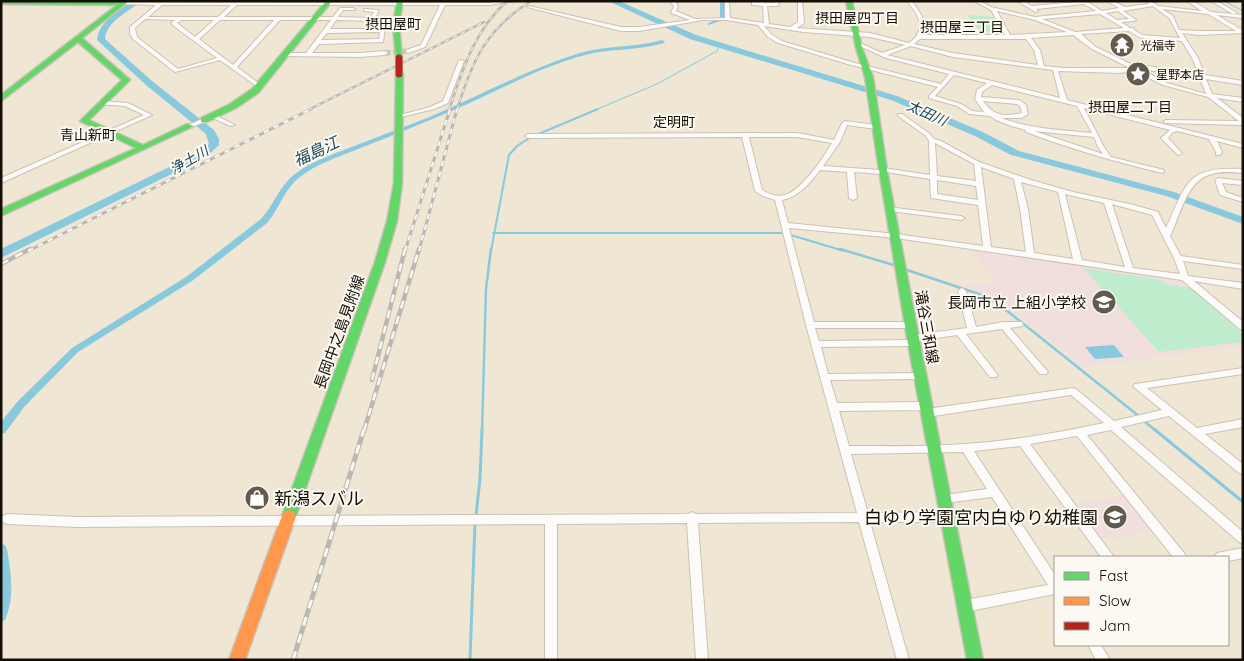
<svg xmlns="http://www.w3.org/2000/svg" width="1244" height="661" viewBox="0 0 1244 661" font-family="Quicksand,'Noto Sans JP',sans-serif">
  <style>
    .education { fill: #f1dfde }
    .green { fill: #beeccc }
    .water { fill: #88c9de }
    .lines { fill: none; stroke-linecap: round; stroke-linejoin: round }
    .stream-far3 { stroke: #88c9de; stroke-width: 1 }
    .stream-far2 { stroke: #88c9de; stroke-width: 2 }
    .stream-far1 { stroke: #88c9de; stroke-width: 2.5 }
    .stream { stroke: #88c9de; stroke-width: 3 }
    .canal { fill: #88c9de; fill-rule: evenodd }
    .river { fill: #88c9de; fill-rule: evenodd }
    .street-tunnel { stroke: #cfc6b5; stroke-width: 5.5; stroke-dasharray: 5.5 2.5; stroke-linecap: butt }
    .street-casing { stroke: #c9c2b4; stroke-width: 2 }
    .fast-casing { stroke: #c9c2b4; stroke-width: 3 }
    .slow-casing { stroke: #c9c2b4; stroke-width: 3 }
    .street { fill: #fdfbf9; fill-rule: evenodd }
    .fast { fill: #63d668; fill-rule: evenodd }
    .slow { fill: #ff974d; fill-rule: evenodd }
    .rail-far3-casing { stroke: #bbb8b4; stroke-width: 2.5 }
    .rail-far2-casing { stroke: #bbb8b4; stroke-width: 3 }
    .rail-far1-casing { stroke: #bbb8b4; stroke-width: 4.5 }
    .rail-casing { stroke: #bbb8b4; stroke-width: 5 }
    .rail-far3 { stroke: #fcf8f2; stroke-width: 1; stroke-dasharray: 4.5; stroke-linecap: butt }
    .rail-far2 { stroke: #fcf8f2; stroke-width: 2; stroke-dasharray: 5.5; stroke-linecap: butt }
    .rail-far1 { stroke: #fcf8f2; stroke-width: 2.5; stroke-dasharray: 8; stroke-linecap: butt }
    .rail { stroke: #fcf8f2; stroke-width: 3; stroke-dasharray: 9; stroke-linecap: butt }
    .jam-bridge-casing { stroke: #c9c2b4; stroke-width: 8; stroke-linecap: butt }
    .jam-bridge { stroke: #b3261e; stroke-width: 7 }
    .labels { text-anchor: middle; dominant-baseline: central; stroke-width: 4; stroke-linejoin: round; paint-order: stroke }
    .far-poi-label { font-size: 12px; fill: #140e04; stroke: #fcf8f2; text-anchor: start }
    .far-neighbourhood-label { font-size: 14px; fill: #140e04; stroke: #fcf8f2 }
    .far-water-label { font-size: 14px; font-style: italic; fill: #1e4959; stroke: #fcf8f2 }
    .poi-label { font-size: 15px; fill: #140e04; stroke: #fcf8f2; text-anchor: end }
    .street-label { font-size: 15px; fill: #140e04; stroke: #fcf8f2 }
    .water-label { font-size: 16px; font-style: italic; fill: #1e4959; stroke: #fcf8f2 }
    .near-poi-label { font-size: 18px; fill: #140e04; stroke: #fcf8f2; text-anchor: start }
  </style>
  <rect width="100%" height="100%" fill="#f0e6d4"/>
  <!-- education -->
  <path class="education" d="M968 248 1185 281 1243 330V346L1083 367 1008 308 989 296 963 286 996 282Z
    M1127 495 1155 531 1103 540 1077 503Z"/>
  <!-- green -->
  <path class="green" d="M967 15 996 17 1003 32 980 31Z
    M1083 268 1162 280 1164 284 1191 288 1243 334V342L1159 352Z"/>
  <!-- water -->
  <path class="water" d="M1114 345 1124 357 1095 359 1085 347Z"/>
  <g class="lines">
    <!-- stream-far3 -->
    <path class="stream-far3" d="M1224 1 1243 11
      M595 110 657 84 717 51 721 44"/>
    <!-- stream-far2 -->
    <path class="stream-far2" d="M536 135 598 109
      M493 233H784L844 251
      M491 251 509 155 517 146 531 137"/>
    <!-- stream-far1 -->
    <path class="stream-far1" d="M840 249 897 266
      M904 269 979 294 996 302 1140 417
      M1144 421 1156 431
      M482 431 486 289 491 249"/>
    <!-- stream -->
    <path class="stream" d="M1154 429 1243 502
      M476 516 480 478 482 429
      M470 660 475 522"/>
    <!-- canal -->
    <path class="canal" d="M720 1H724V20L708 25V23L720 19Z
      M662 40 665 42 664 43C638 51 611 48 585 55 535 68 490 96 442 115 414 127 386 138 358 149 338 157 316 164 300 177 284 189 280 208 267 223L192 281 78 352 24 407 5 433 1 434V422L18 401 72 348 186 277 261 219C274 205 279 186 295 174 310 162 331 155 349 148 375 138 401 128 427 118 478 97 527 69 580 53 607 45 635 48 662 40Z
      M1 544 5 545 7 549C11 573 15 597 5 620L1 622Z"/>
    <!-- river -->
    <path class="river" d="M132 1H141C128 13 107 20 105 39L152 81 214 130 219 139V145L206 157 1 258V249L198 153 209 144 206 134 146 85 97 40C99 21 118 12 132 1Z
      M608 1H619L696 35 897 96 983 132 1019 151 1174 192 1243 217V224L1166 196 1011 155 975 136 891 100 690 39Z"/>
    <!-- street-tunnel -->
    <path class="street-tunnel" d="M385 53 408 51"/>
    <defs>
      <path id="street" d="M499 1H514L489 5H445L425 47 408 53 406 52V50L421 45 440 5H237L224 17H333L340 8H353L355 9V10H343L338 17 370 18 374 12 364 11V9H366L379 10 375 18 386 20 383 42 319 44 312 53H360L385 51 388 53 385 55 360 57 285 56 284 55 287 53H306L331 20H280L237 67 261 85V87L259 88 220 60 175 72 133 39 130 34V27L156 5 123 4 121 3 123 2 489 3ZM162 5H231L218 17H148ZM145 19 175 20 171 23 175 27 217 58 178 69 137 37 135 28ZM181 20H214L195 37 177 23ZM220 20H274L233 65 199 39ZM336 20 381 21 380 29H330ZM380 32 379 39 321 40 327 33Z
        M670 1H675L678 6 676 11 695 19 725 18V1H729L730 18 764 23 763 6 752 5V1L774 3V1H778L779 6H767L769 24 790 27 798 22V1H802L804 23 797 28 870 33 909 43 916 37 921 26 916 13 907 1H912L920 13 927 26 922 35H1005L991 10 974 1H980L991 7 1035 17 1096 11 1084 4 1036 9 1038 11 1036 12 1017 1H1023L1032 6 1086 1 1102 11 1119 8 1107 1H1113L1125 7 1149 4 1146 1H1151L1158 6 1202 11 1187 1H1193L1211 12 1243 15V18L1217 15 1242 30 1243 33 1199 35 1182 33 1198 58 1205 75 1243 81V85L1206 79 1212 94 1243 98V102L1217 98 1243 118V125L1164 123V121L1166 120 1239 121 1208 97 1163 85 1135 71 1119 73 1058 71 1067 100 1243 144V148L1217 141 1222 152 1220 155H1216V152L1209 139 1177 131 1172 133 1168 138 1182 153 1179 155 1177 154 1161 138 1170 130 1084 108 1104 147 1111 157 1164 170V172L1162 173C1116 162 1071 149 1026 132L1025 131 1026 130 1011 126 996 120 990 116 969 114 957 106 929 98V96L938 87 851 65 778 43 768 37 758 25 726 20H703L639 31H621L527 7 529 6 621 27H639L690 20 671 13 674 6ZM1153 6 1169 18 1180 38 1142 35 1134 30V28H1130L1121 22 1134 21 1136 20 1123 11ZM1162 9 1208 14 1236 31H1199L1179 30 1173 16ZM997 11 1035 20 1067 32 1010 35ZM1118 11 1129 19 1117 20 1106 13ZM1100 14 1124 28 1075 32 1042 19ZM764 26 803 32 870 37 905 45 882 53 860 43 855 44 886 58 949 74 941 84 855 63 782 41 772 35ZM1129 31 1141 38 1182 41 1192 58 1199 74 1148 66 1137 67 1096 47 1081 34ZM1073 35 1092 49 1130 68H1064L1044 66 1040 50 1031 38ZM920 39H1026L1034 50 1038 65 953 53 914 44ZM911 46 953 57 1053 70 1060 98 887 55ZM1142 70H1148L1200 78 1206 94 1167 83ZM954 75 987 83 977 90 975 99 984 112 972 111 961 104 935 96ZM992 85 1077 106 1092 133C1061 130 1031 129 1001 118H1022L1028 114 1026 105 1019 100 981 97 982 92ZM983 101 1017 104 1020 106 1022 113C1005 117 993 116 983 101ZM1034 131 1094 137 1098 147 1103 154Z
        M1211 1H1217L1237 13 1233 14Z
        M459 60 464 61 448 103 434 109 397 118V116L430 107 443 101Z
        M101 101 128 103 152 115 1 183V178L144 115 125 106 99 104 98 103Z
        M898 114H902L930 134 934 139 941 141 979 162 1031 180 1073 192 1134 205 1158 212 1166 228C1187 183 1186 166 1243 169V173C1232 172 1222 171 1212 174 1186 180 1181 215 1170 236L1181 256 1243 265V269L1183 261 1188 276 1243 283V289L1194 281 1243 322V330L1240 329 1182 280 896 238 789 228 814 322H911L915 325 911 328H815L819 341 910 340 909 338 910 336 913 335 967 328 958 291 962 288 966 291 976 327 1003 322H1022L1023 324 1022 326 1010 328 1048 372 1046 374H1040L1002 329 966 334 996 373 998 375 996 377H990L957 335 916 341 918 343 914 346 821 347 828 374 920 373 923 374 925 376 923 378 920 379 830 380 837 403 926 402 929 403 931 406 929 409 926 410 839 411 849 446C887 446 926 447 964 444 1008 441 1052 434 1094 425L1104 423 1071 395 927 417 924 416 922 413 924 410 927 409 1073 388 1076 389 1114 421 1162 410 1135 388 1133 386 1135 384 1243 368V374L1147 388 1197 428 1243 419V427L1205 434 1243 464V474L1239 473 1169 416 1121 427 1243 532V544L1239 542 1111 430 1087 435 1184 553 1186 557H1173L1077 436 1030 444 1114 557H1101L1020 446 974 451 1055 575V594L965 612 961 610 959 606 961 602 965 600 1048 585 992 497 945 503 941 502 940 499 941 496 945 495 987 489 963 452 851 454 868 513 947 512 951 514 953 517 951 520 947 522H870L909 660H897L859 522 698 523 708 660H696L687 523 557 524V660H545V524L77 527 7 524 3 522 1 519 3 516 7 514 77 517 688 514 692 512 696 514 857 513 806 325 775 200 763 196 755 191 742 137 528 138 525 136 528 134 797 133 834 140 842 123 845 121 876 125 879 127 876 129 847 125 840 142 823 166 880 170 883 168 930 175 929 141 926 136 898 116ZM749 137H797L832 143C823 158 802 190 785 195 777 197 769 194 762 190ZM935 143 974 164 976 181 937 176ZM981 167 1014 179 1020 209 1026 252 991 247ZM820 170 847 172 849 198 853 200 857 198 854 172 883 174 886 172 930 179 931 198 978 205 983 246 896 234 788 223 782 200C799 197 810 183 820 170ZM937 180 976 186 978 200 937 194ZM1021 182 1058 192 1073 259 1034 253 1028 209ZM1065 194 1104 203 1125 267 1082 260ZM1112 204 1152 215 1174 258 1180 274 1133 268Z
        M211 115H215L235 125 230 126 211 117Z
        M204 118 207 120 206 121 190 128 187 126Z
        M1218 178 1243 181V185L1222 183 1226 192 1243 198V202L1220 195 1215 180Z
        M887 207 961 216 965 218 961 220 890 211H887Z
        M1243 548V558L1228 561V557H1215L1217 553Z
        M1088 645H1101L1110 660H1096Z"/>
      <path id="fast" d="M1 1H129L82 38 130 80 89 120 143 145 187 124 194 126 1 216V209L136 148 80 121 122 80 78 42 1 101V95L117 5 1 4Z
        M326 1H332L258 93 236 108 207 122H201V118L230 104 252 89Z
        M397 1H403L399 24 402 58 399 60 396 58 393 24Z
        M846 1H852L862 48 873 77 887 170 919 338 983 660H967L907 338 879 170 865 77 856 48Z
        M396 72 403 74 402 183 397 221 385 262 296 516 294 520 289 522 284 520 282 516 375 262 387 221 394 183Z"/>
      <path id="slow" d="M289 510 294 512 296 516 245 660H229L282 516 284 512Z"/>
    </defs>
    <!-- street casing -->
    <use href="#street" class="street-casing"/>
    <!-- fast casing -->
    <use href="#fast" class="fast-casing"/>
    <!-- slow casing -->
    <use href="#slow" class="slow-casing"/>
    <!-- street -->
    <use href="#street" class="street"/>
    <!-- fast -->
    <use href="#fast" class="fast"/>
    <!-- slow -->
    <use href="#slow" class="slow"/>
    <defs>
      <path id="rail-far3" d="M308 110 484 22
        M449 110C463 69 474 31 507 1
        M457 110C472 61 486 29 531 1"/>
      <path id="rail-far2" d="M28 251 311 109
        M405 251 450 109
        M419 251 457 109"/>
      <path id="rail-far1" d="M1 264 30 249
        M372 380 405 249
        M364 431 419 249"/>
      <path id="rail" d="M293 660 364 429"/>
    </defs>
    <!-- rail-far3 casing -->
    <use href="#rail-far3" class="rail-far3-casing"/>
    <!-- rail-far2 casing -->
    <use href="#rail-far2" class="rail-far2-casing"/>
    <!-- rail-far1 casing -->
    <use href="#rail-far1" class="rail-far1-casing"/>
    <!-- rail casing -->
    <use href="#rail" class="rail-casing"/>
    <!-- rail-far3 -->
    <use href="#rail-far3" class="rail-far3"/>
    <!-- rail-far2 -->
    <use href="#rail-far2" class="rail-far2"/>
    <!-- rail-far1 -->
    <use href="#rail-far1" class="rail-far1"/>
    <!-- rail -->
    <use href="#rail" class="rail"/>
    <defs>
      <path id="jam-bridge" d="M399 58V74"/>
    </defs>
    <!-- jam-bridge casing -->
    <use href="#jam-bridge" class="jam-bridge-casing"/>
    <!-- jam-bridge -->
    <use href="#jam-bridge" class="jam-bridge"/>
  </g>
  <!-- icons -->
  <defs>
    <symbol id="temple-disc" viewBox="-11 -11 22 22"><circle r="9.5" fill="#615a4d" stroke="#fcf8f2"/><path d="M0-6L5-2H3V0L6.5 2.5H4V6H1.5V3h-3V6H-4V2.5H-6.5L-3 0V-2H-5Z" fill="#fff"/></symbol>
    <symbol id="sight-disc" viewBox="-11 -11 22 22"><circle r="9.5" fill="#615a4d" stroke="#fcf8f2"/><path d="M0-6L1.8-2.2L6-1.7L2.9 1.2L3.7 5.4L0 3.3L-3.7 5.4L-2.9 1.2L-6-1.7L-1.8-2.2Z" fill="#fff"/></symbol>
    <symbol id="school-disc" viewBox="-11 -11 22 22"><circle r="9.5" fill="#615a4d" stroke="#fcf8f2"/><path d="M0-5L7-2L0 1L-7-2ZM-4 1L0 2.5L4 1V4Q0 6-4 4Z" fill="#fff"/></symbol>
    <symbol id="shop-disc" viewBox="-11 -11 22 22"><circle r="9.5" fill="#615a4d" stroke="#fcf8f2"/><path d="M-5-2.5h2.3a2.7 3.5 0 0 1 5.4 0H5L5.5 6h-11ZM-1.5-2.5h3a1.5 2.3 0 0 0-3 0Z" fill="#fff"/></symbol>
  </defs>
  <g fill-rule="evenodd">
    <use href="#temple-disc" x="1108" y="31" width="28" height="28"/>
    <use href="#sight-disc" x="1124" y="60" width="28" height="28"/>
    <use href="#school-disc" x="1090" y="288" width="28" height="28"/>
    <use href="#shop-disc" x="243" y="484" width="28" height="28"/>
    <use href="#school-disc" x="1101" y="503" width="28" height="28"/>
  </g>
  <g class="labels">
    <!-- far-poi labels -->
    <g class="far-poi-label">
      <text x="1140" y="45">光福寺</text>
      <text x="1156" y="74">星野本店</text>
    </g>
    <!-- far-neighbourhood labels -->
    <g class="far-neighbourhood-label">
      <text x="857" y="18">摂田屋四丁目</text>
      <text x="393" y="24">摂田屋町</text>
      <text x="962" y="27">摂田屋三丁目</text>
      <text x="1130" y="107">摂田屋二丁目</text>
      <text x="674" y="122">定明町</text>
      <text x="88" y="135">青山新町</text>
    </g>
    <!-- far-water labels -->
    <g class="far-water-label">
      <text transform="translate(927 113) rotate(24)">太田川</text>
      <text transform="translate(189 160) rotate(-30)">浄土川</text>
    </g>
    <!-- poi labels -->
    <g class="poi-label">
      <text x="1086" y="302">長岡市立 上組小学校</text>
    </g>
    <!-- street labels -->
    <g class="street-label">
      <text transform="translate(927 327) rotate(80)">滝谷三和線</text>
      <text transform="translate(339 332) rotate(-70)">長岡中之島見附線</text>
    </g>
    <!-- water labels -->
    <g class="water-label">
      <text transform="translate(316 151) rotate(-25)">福島江</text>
    </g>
    <!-- near-poi labels -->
    <g class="near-poi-label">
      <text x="274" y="498">新潟スバル</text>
      <text x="1098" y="517" text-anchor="end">白ゆり学園宮内白ゆり幼稚園</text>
    </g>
  </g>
  <!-- border -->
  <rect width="1244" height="661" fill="none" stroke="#140e04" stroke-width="5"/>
  <!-- legend -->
  <rect x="1054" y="556" width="175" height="90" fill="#fcf8f2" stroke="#9f9a93"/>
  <rect x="1064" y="572" width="25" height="8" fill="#63d668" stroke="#9f9a93"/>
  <text x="1099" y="581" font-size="15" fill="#140e04">Fast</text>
  <rect x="1064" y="597" width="25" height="8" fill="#ff974d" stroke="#9f9a93"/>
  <text x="1099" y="606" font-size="15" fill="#140e04">Slow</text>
  <rect x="1064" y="622" width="25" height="8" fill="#b3261e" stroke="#9f9a93"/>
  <text x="1099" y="631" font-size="15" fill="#140e04">Jam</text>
</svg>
